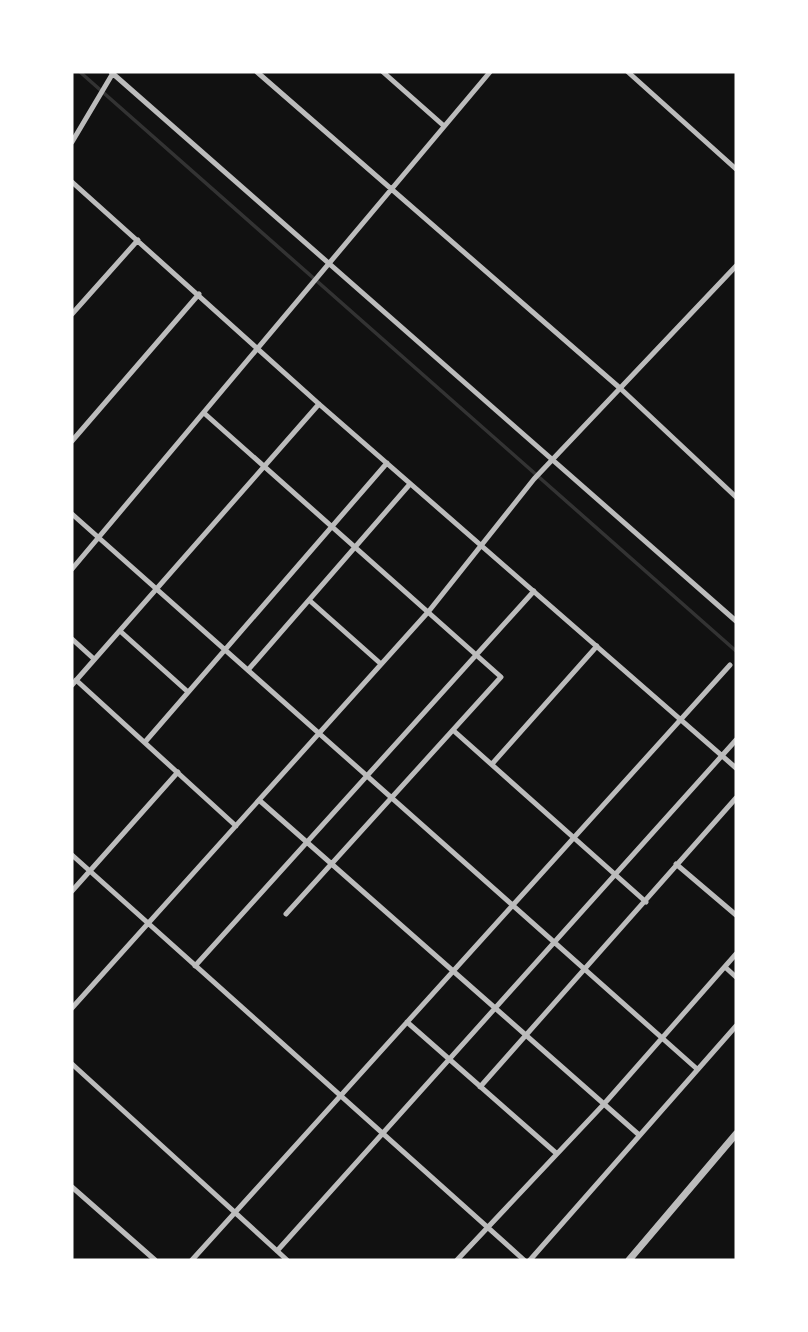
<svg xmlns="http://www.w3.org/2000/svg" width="808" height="1332" viewBox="0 0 808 1332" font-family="Overpass,sans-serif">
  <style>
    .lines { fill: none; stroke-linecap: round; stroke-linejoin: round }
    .stream { stroke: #333; stroke-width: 3.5 }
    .minor { stroke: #bcbcbc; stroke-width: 5 }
    .tertiary { stroke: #bcbcbc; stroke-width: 7 }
  </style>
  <rect width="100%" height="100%" fill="#111"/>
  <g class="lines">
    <!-- stream -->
    <path class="stream" d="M80 72 736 651"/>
    <!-- minor -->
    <path class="minor" d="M111 72 736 621
      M257 72 621 389 736 497
      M383 72 444 126
      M628 72 736 169
      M72 142 113 73
      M72 182 319 404 736 768
      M72 314 138 240
      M204 413 501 677 286 914
      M72 441 199 294
      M72 514 697 1069
      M72 569 490 72
      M309 600 381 664
      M120 631 188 692
      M72 639 94 659
      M248 670 410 484
      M76 680 236 826
      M72 685 319 404
      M454 731 646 902
      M145 742 387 463
      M492 764 597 646
      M259 800 638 1134
      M72 855 524 1260
      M676 864 736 915
      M72 891 178 772
      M195 966 534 591
      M725 967 736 977
      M72 1008 429 611 534 479 736 266
      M407 1022 556 1153
      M72 1064 287 1260
      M480 1087 736 798
      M72 1187 155 1260
      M277 1251 736 740
      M192 1260 730 665
      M457 1260 604 1104 736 954
      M530 1260 736 1026"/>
    <!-- tertiary -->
    <path class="tertiary" d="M629 1260 736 1134"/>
  </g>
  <!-- border -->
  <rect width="808" height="1332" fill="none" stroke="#ffffff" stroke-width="147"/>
</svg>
